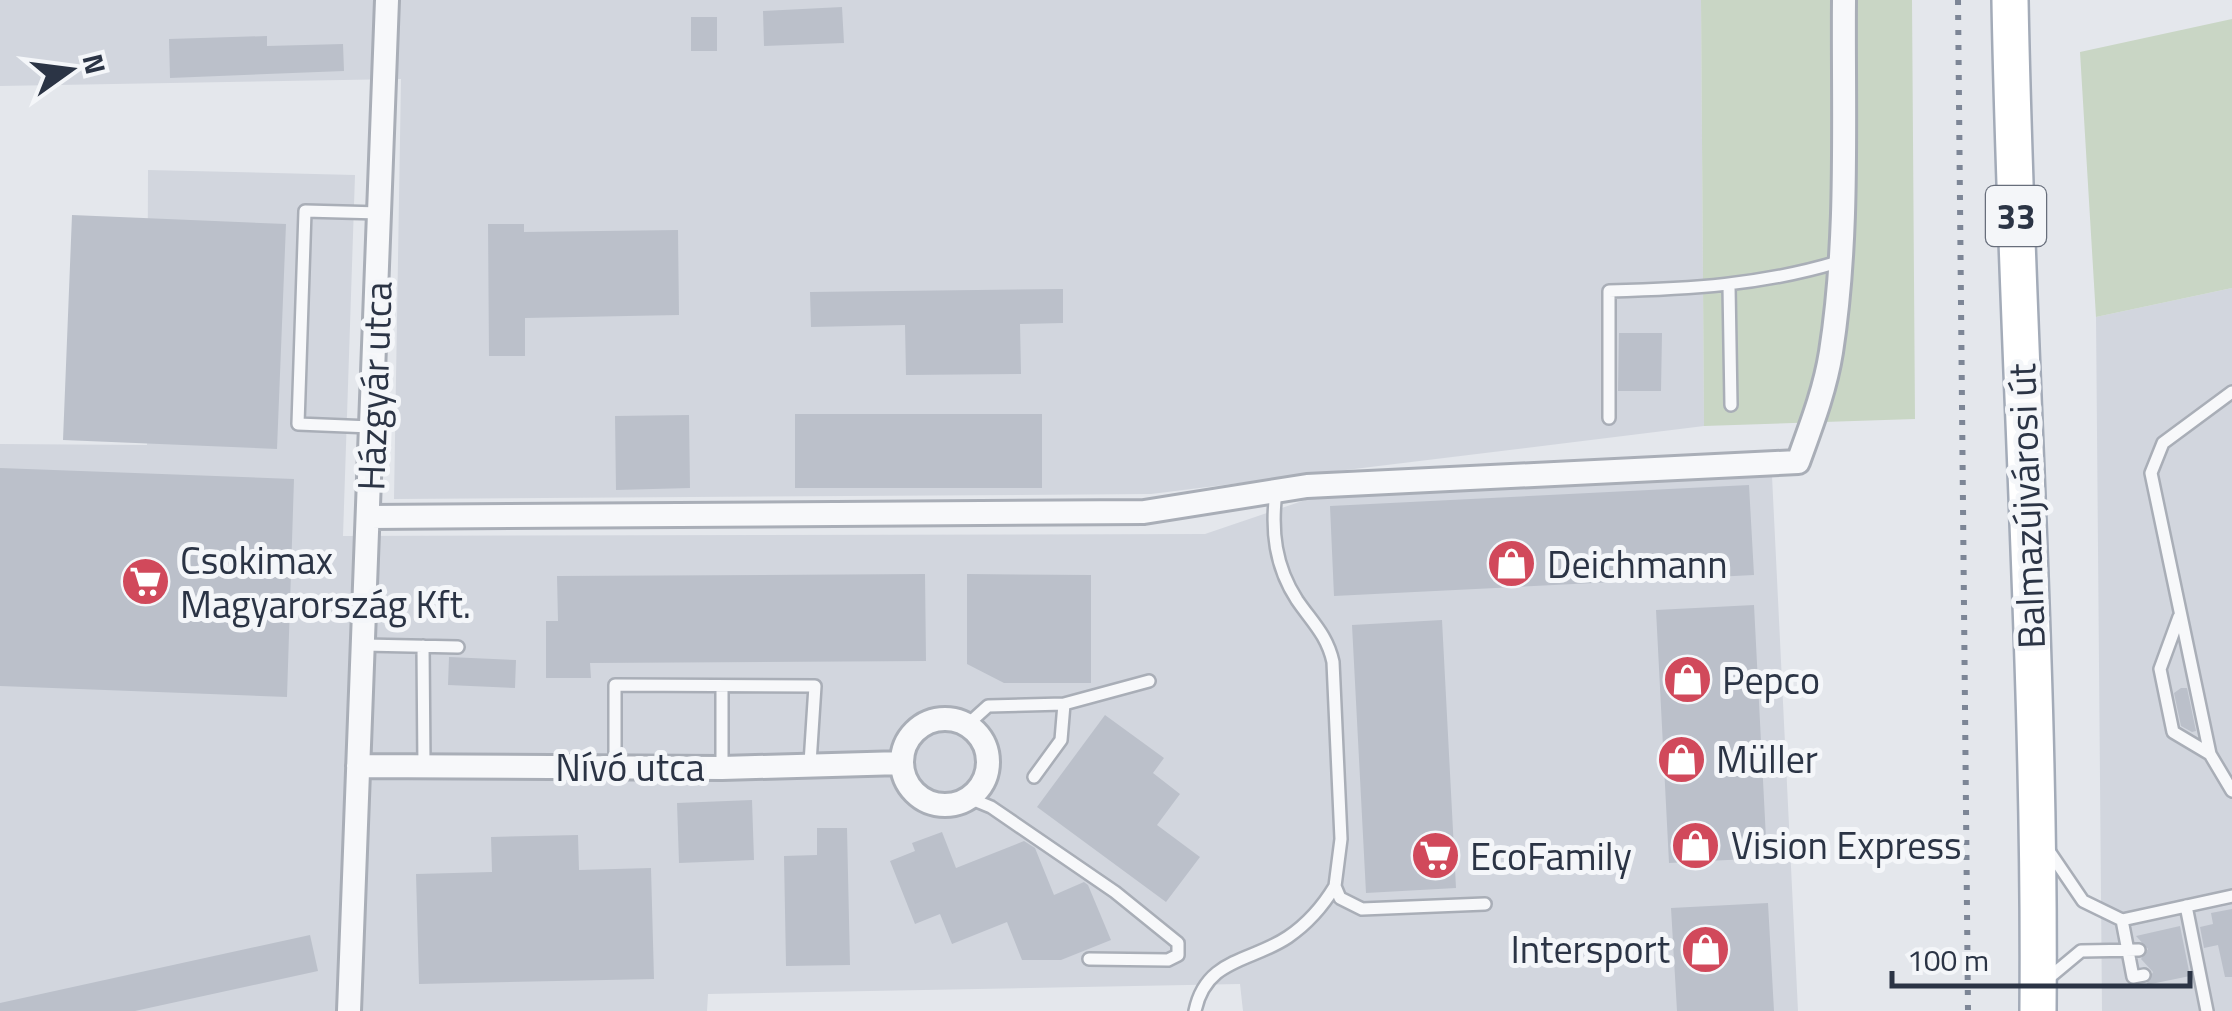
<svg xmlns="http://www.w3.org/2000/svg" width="2232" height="1011" viewBox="0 0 2232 1011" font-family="'Titillium Web',sans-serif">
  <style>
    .built { fill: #d2d6de }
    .green { fill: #c9d6c5 }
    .building { fill: #bbc0ca }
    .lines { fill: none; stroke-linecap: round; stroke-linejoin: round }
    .service-casing { stroke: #a9aeb7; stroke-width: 16 }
    .minor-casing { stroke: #a9aeb7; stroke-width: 28 }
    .primary-casing { stroke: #a3abb8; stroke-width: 40 }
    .service { stroke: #f7f8fa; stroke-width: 11 }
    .minor { stroke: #f7f8fa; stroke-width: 22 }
    .primary { stroke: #fff; stroke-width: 35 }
    .rail { stroke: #7d8696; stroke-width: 6; stroke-dasharray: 5 10; stroke-linecap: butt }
    .labels { text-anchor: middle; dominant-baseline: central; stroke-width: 10; stroke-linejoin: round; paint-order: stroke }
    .shield { fill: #f4f6f9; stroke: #676e7b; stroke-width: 2.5 }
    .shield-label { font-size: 35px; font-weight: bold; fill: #2b3445 }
    .street-label { font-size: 38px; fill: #2b3445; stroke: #f4f6f9 }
    .poi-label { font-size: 38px; fill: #2b3445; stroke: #f4f6f9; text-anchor: start }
  </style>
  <rect width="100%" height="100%" fill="#e4e7ec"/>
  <!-- built -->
  <path class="built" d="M0 0H1701L1704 426 1151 494 394 499 401 79 0 86Z
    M148 170 355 175 343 536 1205 534 1323 494 1772 476 1798 1011H1243L1240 984 708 994 707 1011H358V1006L336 1011H0V444L147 445Z
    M2232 288V1011H2102L2096 317Z"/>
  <!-- green -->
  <path class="green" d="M1701 0H1912L1915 419 1704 426Z
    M2232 19V288L2096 317 2080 52Z"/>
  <!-- building -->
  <path class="building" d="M842 7 844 43 764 46 763 11Z
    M691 17H717V51H691Z
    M267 36V46L343 44 344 71 170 78 169 39Z
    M72 215 286 224 277 449 63 440Z
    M488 224H524V232L678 230 679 315 525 318V356H489Z
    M1063 289V323L1020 324 1021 374 906 375 905 325 811 327 810 292Z
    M1619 333H1662L1661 391H1618Z
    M795 414H1042V488H795Z
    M689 415 690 488 616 490 615 416Z
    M0 468 294 479 287 697 0 686Z
    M1749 485 1754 575 1334 596 1330 506Z
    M925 574 926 661 590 663 591 678H546V621H558L557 576Z
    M967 574 1091 575V683H1004L967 664Z
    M1754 605 1767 858 1669 863 1656 610Z
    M1442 620 1456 888 1366 893 1352 625Z
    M449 657 516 660 515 688 448 685Z
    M2181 688H2187L2196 731 2192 732 2181 726 2174 693Z
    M1105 715 1164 758 1153 773 1180 794 1157 825 1200 857 1166 902 1037 807Z
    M752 800 754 860 679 863 677 803Z
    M817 828H847L850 965 786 966 784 856 817 855Z
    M942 832 956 868 1024 841 1035 848 1054 895 1084 882 1088 885 1111 940 1061 960H1022L1007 922 952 944 940 914 915 924 890 861 915 851 912 843Z
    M578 835 579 870 651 868 654 979 419 984 416 874 492 872 491 837Z
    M1768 903 1774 1011H1677L1671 908Z
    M2232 909V977H2225L2218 945 2204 948 2200 927 2213 924 2211 913Z
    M2180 926 2190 976 2146 985 2153 972 2141 959 2148 949 2136 936Z
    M310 935 318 971 135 1011H0V1003Z"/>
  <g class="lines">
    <defs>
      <path id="service" d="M1729 286 1731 405
        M2232 392 2163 443 2151 473 2210 754 2232 791
        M1609 418V291C1689 289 1762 285 1838 262
        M371 427 298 424 305 211 380 213
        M1276 491C1271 531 1275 566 1297 600 1312 622 1327 635 1333 662L1341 839 1335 886 1340 898 1362 909 1485 904
        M2179 617 2160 669 2173 732 2210 754
        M364 645 458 647
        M423 646 424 766
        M967 725 988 706 1064 704 1149 681
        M615 767V685L815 686 810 763
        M722 768V686
        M1034 777 1061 740 1064 704
        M969 798 991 807 1115 892 1178 943V955L1168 960 1089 959
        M2047 848 2083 901 2122 920 2232 896
        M2186 906 2207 1011
        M2122 920 2133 977 2144 975
        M2045 981 2081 951 2139 950
        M1195 1011C1206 958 1251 962 1288 937 1307 924 1323 906 1335 886"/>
      <path id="minor" d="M369 517 1144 512 1307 486 1798 462C1811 426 1825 390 1831 352 1849 237 1843 116 1844 0
        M902 762a43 43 0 1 1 86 0a43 43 0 1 1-86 0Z
        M358 766 722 768 902 763
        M349 1011 387 0"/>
      <path id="primary" d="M2010 0C2016 337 2041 674 2038 1011"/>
    </defs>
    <!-- service casing -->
    <use href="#service" class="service-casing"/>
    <!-- minor casing -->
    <use href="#minor" class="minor-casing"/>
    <!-- primary casing -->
    <use href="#primary" class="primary-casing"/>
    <!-- service -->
    <use href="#service" class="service"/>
    <!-- minor -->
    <use href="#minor" class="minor"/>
    <!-- primary -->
    <use href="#primary" class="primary"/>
    <!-- rail -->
    <path class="rail" d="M1958 0 1968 1011"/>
  </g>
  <!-- icons -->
  <defs>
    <symbol id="shop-disc" viewBox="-11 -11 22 22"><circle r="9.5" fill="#d1495b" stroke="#f4f6f9"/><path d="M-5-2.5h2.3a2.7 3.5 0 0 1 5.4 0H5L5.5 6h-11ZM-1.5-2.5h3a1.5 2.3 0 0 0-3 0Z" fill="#fff"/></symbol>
    <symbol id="supermarket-disc" viewBox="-11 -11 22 22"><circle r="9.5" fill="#d1495b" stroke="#f4f6f9"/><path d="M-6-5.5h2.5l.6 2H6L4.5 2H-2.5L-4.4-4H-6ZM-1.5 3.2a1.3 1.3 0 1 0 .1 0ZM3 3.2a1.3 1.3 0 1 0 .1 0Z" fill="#fff"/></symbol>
  </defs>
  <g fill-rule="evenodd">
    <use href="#shop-disc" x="1484" y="536" width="55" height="55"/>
    <use href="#supermarket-disc" x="118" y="554" width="55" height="55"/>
    <use href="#shop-disc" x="1660" y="652" width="55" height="55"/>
    <use href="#shop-disc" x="1654" y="732" width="55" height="55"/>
    <use href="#shop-disc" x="1668" y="818" width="55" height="55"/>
    <use href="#supermarket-disc" x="1408" y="828" width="55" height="55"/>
    <use href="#shop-disc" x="1678" y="922" width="55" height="55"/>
  </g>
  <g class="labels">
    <!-- shield labels -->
    <rect class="shield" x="1986" y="186" width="60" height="60" rx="8"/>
    <g class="shield-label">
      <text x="2016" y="216">33</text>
    </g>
    <!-- street labels -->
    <g class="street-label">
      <text transform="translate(374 386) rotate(-88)">Házgyár utca</text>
      <text transform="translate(2026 506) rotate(-92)">Balmazújvárosi út</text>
      <text x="630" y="767">Nívó utca</text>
    </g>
    <!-- poi labels -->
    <g class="poi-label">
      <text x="180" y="560">Csokimax<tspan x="180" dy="44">Magyarország Kft.</tspan></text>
      <text x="1547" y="564">Deichmann</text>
      <text x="1722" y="680">Pepco</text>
      <text x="1716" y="759">Müller</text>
      <text x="1731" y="845">Vision Express</text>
      <text x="1470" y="856">EcoFamily</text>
      <text x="1670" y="949" text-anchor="end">Intersport</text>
    </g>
  </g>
  <!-- north arrow -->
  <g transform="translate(70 70) rotate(76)" stroke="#f4f6f9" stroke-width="8" paint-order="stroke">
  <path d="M0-8L18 38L0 25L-18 38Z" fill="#2b3445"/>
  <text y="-15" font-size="28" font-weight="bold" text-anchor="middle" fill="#2b3445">N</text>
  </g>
  <!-- scale -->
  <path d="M1892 971v15h298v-15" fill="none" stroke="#2b3445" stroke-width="5"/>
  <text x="1907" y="971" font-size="30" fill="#2b3445" stroke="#f4f6f9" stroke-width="8" paint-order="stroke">100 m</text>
</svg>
